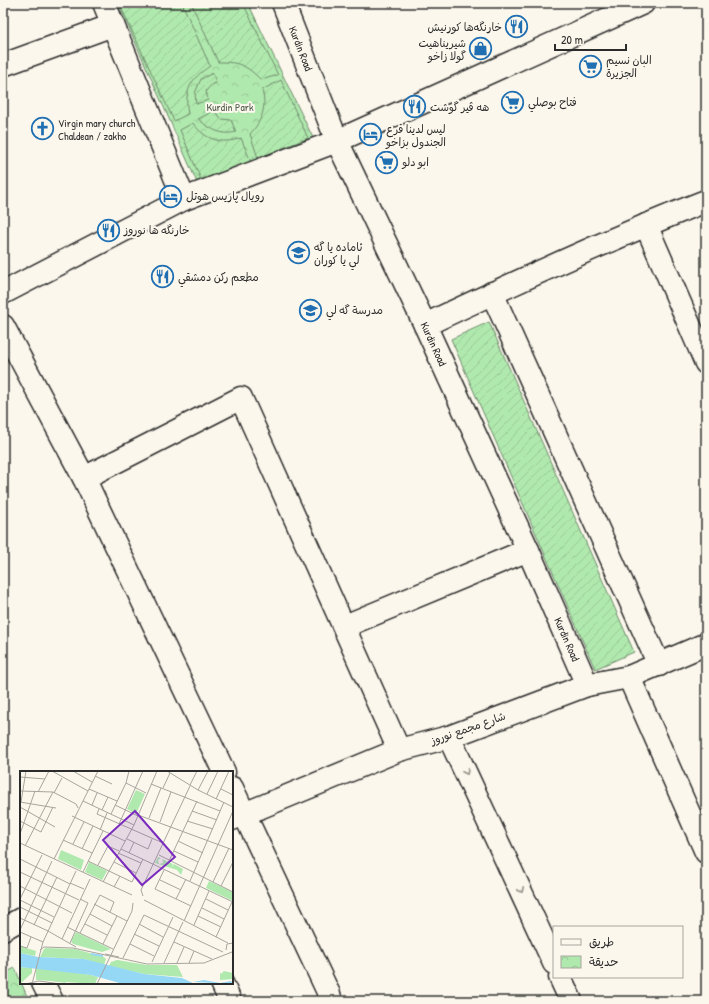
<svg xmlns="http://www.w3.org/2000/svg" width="709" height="1004" viewBox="0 0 709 1004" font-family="'Patrick Hand','Playpen Sans Arabic',sans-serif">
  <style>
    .park { fill: url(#park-crowns); stroke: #6e8a6c }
    .garden { fill: url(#garden-furrows); stroke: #6e8a6c }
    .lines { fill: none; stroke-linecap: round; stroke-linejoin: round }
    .minor-casing { stroke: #2b2b2b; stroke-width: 25 }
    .major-casing { stroke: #2b2b2b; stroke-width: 25 }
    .minor { stroke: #fbf7ec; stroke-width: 22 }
    .major { stroke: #fbf7ec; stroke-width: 22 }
    .oneway { stroke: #93918c }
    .labels { text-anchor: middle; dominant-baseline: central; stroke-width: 4; stroke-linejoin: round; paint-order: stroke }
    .poi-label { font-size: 11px; fill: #2b2b2b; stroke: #fbf7ec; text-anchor: start }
    .street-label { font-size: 11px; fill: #2b2b2b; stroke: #fbf7ec }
    .park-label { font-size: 11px; fill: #4c5a4c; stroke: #fbf7ec }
    .inset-river { fill: none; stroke: #94d8f6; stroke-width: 2 }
    .inset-road { fill: none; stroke: #a8a59f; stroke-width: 1 }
    .view { fill: #7b2cbf; fill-opacity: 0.15; stroke: #7b2cbf; stroke-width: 2 }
    .inset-edge { fill: none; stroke: #2b2b2b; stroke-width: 2 }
  </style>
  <defs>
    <pattern id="park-crowns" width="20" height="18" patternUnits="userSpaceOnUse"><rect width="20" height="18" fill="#b0e9ae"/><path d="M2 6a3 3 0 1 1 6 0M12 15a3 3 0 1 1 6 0" fill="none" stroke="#98c896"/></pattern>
    <pattern id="garden-furrows" width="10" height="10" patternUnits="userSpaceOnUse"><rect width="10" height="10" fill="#b0e9ae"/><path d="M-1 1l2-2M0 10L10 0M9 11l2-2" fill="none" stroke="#98c896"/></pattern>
  </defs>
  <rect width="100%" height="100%" fill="#fbf7ec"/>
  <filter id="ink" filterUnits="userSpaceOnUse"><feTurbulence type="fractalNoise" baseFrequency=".025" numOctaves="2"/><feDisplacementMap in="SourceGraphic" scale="8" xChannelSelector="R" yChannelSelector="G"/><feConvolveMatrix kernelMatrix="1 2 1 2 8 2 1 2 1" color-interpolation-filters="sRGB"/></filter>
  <g filter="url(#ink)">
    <!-- park -->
    <path class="park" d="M118 3H248L314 140 199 187Z
      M15 968 29 1001H3V974Z"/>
    <!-- garden -->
    <path class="garden" d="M119 3H182L210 66C190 79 184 91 188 114L174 121Z
      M191 3H243L278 75 261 80C246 65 239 62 218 62Z
      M213 73 216 83 212 84 206 91 208 100 196 104 195 93 201 79Z
      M281 80 308 138 258 158 250 134C262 121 267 107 262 90Z
      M214 111 222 119 231 120 236 132C221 136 210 129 198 119Z
      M193 123C205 140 222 145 241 138L251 162 202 182 180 130Z
      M489 322 634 652 595 669 451 339Z"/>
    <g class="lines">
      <defs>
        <g id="minor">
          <path d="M104 3 184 199"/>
          <path id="s1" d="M283 3 337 141 425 325 528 550 587 685"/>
          <path d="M3 65 113 25"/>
          <path d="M646 225 706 363"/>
          <path d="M492 293 659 665"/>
          <path d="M425 325C518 281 611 238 706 201"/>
          <path d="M3 326 84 478 224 772"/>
          <path d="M84 478 241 398 399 750"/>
          <path d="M345 626 528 550"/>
          <path d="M629 677 706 852"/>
          <path d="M449 737 554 963"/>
          <path d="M232 788 329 994 331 1001"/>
          <path d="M232 819 399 750 449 737 587 685 629 677 706 644"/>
          <path d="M3 929 21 919"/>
          <path d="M560 977 571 1001"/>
          <path d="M43 983 52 1001"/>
          <path d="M222 983 230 1001"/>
        </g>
        <path id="major" d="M3 293 184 199 337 141 643 3"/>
      </defs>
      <!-- minor casing -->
      <use href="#minor" class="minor-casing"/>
      <!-- major casing -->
      <use href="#major" class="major-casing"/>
      <!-- minor -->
      <use href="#minor" class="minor"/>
      <!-- major -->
      <use href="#major" class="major"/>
    </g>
    <!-- one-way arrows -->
    <defs><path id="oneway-chevron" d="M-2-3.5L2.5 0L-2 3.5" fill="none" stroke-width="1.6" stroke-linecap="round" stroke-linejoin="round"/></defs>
    <g class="oneway">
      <use href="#oneway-chevron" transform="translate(466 772) rotate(65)"/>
      <use href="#oneway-chevron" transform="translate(521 890) rotate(65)"/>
    </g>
  </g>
  <!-- icons -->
  <defs>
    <symbol id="restaurant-ring" viewBox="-11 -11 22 22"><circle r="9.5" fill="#fbf7ec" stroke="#1f6fb2" stroke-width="1.5"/><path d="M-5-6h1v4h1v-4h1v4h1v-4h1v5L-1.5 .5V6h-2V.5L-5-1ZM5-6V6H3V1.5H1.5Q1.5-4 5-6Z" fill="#1f6fb2"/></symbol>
    <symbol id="shop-ring" viewBox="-11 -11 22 22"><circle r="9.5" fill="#fbf7ec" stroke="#1f6fb2" stroke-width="1.5"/><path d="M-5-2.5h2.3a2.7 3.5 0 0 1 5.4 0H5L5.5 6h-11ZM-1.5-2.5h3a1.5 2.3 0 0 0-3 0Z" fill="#1f6fb2"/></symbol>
    <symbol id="supermarket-ring" viewBox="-11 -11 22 22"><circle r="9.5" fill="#fbf7ec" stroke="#1f6fb2" stroke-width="1.5"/><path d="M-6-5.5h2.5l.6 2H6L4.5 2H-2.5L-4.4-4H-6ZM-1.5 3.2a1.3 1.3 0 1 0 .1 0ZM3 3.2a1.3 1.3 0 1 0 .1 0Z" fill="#1f6fb2"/></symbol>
    <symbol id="church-ring" viewBox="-11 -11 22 22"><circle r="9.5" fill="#fbf7ec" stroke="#1f6fb2" stroke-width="1.5"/><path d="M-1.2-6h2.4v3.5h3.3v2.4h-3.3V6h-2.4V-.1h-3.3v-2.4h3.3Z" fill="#1f6fb2"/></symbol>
    <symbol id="hotel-ring" viewBox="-11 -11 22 22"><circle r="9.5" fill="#fbf7ec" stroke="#1f6fb2" stroke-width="1.5"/><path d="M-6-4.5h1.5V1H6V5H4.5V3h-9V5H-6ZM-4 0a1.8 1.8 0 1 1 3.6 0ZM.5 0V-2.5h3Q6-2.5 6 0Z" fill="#1f6fb2"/></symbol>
    <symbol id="school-ring" viewBox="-11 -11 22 22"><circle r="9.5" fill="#fbf7ec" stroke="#1f6fb2" stroke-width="1.5"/><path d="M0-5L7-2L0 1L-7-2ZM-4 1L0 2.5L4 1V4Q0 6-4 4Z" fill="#1f6fb2"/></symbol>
  </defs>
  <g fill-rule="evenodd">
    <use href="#restaurant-ring" x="504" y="14" width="25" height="25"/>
    <use href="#shop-ring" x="468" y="36" width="25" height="25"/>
    <use href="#supermarket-ring" x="578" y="54" width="25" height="25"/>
    <use href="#supermarket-ring" x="500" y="90" width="25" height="25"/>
    <use href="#restaurant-ring" x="402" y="94" width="25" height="25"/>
    <use href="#church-ring" x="30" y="116" width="25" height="25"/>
    <use href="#hotel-ring" x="358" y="122" width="25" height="25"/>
    <use href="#supermarket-ring" x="374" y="150" width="25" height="25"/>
    <use href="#hotel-ring" x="158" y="184" width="25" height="25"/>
    <use href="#restaurant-ring" x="96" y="218" width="25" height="25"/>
    <use href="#school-ring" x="286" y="240" width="25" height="25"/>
    <use href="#restaurant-ring" x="150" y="264" width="25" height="25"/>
    <use href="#school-ring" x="298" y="298" width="25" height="25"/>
  </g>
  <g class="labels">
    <!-- poi labels -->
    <g class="poi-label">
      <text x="502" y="27" text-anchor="end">خارنگه‌ها كورنيش</text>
      <text x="466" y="43" text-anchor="end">شيريناهيت<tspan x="466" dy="13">گولا زاخو</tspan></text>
      <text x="606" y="60">البان نسيم<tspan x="606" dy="13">الجزيرة</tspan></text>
      <text x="528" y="102">فتاح بوصلي</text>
      <text x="430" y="107">هه ڤير گوشت</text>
      <text x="58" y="123">Virgin mary church<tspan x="58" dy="13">Chaldean / zakho</tspan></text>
      <text x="386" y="129">ليس لدينا فرع<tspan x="386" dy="13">الجندول بزاخو</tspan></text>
      <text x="402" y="162">ابو دلو</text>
      <text x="186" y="196">رويال پاريس هوتل</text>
      <text x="124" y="230">خارنگه ها نوروز</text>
      <text x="314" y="247">ئاماده يا گه<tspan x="314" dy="13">لي يا كوران</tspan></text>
      <text x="178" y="277">مطعم ركن دمشقي</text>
      <text x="326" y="310">مدرسة گه لي</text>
    </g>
    <!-- street labels -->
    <g class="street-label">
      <text stroke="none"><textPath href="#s1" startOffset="49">Kurdin Road</textPath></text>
      <text stroke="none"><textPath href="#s1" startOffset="373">Kurdin Road</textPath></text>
      <text stroke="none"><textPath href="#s1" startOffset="697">Kurdin Road</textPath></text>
      <text transform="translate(468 728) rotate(-19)">شارع مجمع نوروز</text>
    </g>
    <!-- park labels -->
    <g class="park-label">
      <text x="230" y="107">Kurdin Park</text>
    </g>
  </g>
  <!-- overview -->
  <g transform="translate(20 771)">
    <rect width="213" height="213" fill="#fbf7ec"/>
    <path d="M204 200 213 202V208L200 209V201L201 203Z" fill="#b0e9ae"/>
    <path d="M116 19 125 23 116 43 107 38ZM41 79 64 89 61 99 38 88ZM69 91 87 100 82 109 65 101ZM56 161 91 178 82 181 53 173 51 170ZM0 175 16 180 15 185 0 182ZM25 177 55 178 84 186 86 188 84 194 64 188 20 186ZM97 189 127 194H157L163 206 124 203 89 195 91 191ZM0 196 12 197V202L1 212ZM16 196 71 204 78 206 75 213 16 209Z" fill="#b0e9ae"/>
    <path d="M138 86 141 87 138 89 139 93 143 92 142 88 153 93 151 97 154 93 163 98 161 104 157 99 135 92ZM189 110 213 121V130L186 117ZM24 178 41 179 42 181 38 186 21 185ZM97 189 108 192 116 200 90 194ZM129 195H157L162 205 121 201ZM16 198 20 199 19 205 20 199 32 207 34 204 26 199 76 207 73 211 67 210 66 206 56 209 49 204 54 209 45 210 46 212 32 210V207V210L19 206 23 209H17Z" fill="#b0e9ae"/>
    <path d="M0 182 18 186 64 188 124 203 162 207 173 212 103 213 71 204 0 196ZM184 209 200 212 211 210 213 213 173 211Z" fill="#94d8f6"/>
    <path class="inset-river" d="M71 183 83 185"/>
    <path class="inset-road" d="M32 0 68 20M53 0 72 11M109 0 106 12 126 22M147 0 178 19 213 36M75 5 92 13M0 6 25 8M131 13 200 40M170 14 177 0M143 17 150 2M69 18 97 30M201 18 213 24M178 19 188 0M0 20 33 21 56 33 58 37M18 21 29 0M34 22 42 7M187 23 198 0M196 28 209 0M63 30 114 54M0 31 36 37M1 31 6 0M72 34 77 22M95 34 118 45M0 36 35 56M79 38 77 43 143 72M82 39 88 26M172 40 197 49M91 43 106 12M118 44 213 79M52 45 105 70M129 47 141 17M0 50 21 61 33 36M167 50 193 58M140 51 151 21M99 53 123 0M80 59 87 42M0 63 15 20M107 68 128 78 132 68M43 69 72 82M158 70 183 82M0 72 112 124M53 73 64 51M5 75 33 21M62 78 73 55M101 78 213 131M154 80 178 91M98 82 121 92M109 82 114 71M139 84 213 121M0 88 50 113M34 88 78 0M68 90 112 111 123 88M149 90 177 30M94 91 116 102M78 94 88 75 99 80M144 99 135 118 171 135M0 101 59 129M63 101 83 60M140 109 161 119M170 110 204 31M83 111 114 54 137 0M193 111 209 77M50 112 64 118M0 115 52 142M201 115 213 91M94 116 100 105M123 125 121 119 170 15M0 128 22 84M156 128 166 108M186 128 208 139M0 129 34 146M124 129 208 172M74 133 107 150M0 136 32 152M182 137 204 148M70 143 92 155M178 145 201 156M0 147 28 160M164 150 213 40M65 153 87 164M119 153 143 166M14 154 37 106M174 154 189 120M47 156 93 178M0 159 32 90M28 160 56 176M0 161 23 171M60 162 80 124 94 131 90 141M114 163 139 175M196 166 212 131M42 168 70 108M154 171 192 188M50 172 68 132 60 128M83 173 97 145M110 173 134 185M0 175 7 177 11 166M20 179 24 176 53 177 127 193 184 192 212 181M206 179 207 173 213 172M85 183 99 186M103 187 124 144 203 181M132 191 153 146M144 192 163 151M157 192 164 176M169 192 174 180M5 213 19 210 41 213M12 213 23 171 56 100M77 213 112 140 113 132"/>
    <path class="view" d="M115 40 155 86 122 114 83 69Z"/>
    <rect width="213" height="213" class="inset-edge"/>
  </g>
  <!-- margin -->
  <rect width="709" height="1004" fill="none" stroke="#fbf7ec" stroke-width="16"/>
  <rect x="8" y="8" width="693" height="988" fill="none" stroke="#2b2b2b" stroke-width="1.5" filter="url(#ink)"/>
  <!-- legend -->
  <rect x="553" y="926" width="130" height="52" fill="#fbf7ec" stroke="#a8a59f"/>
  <rect x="561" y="939" width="20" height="6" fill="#fbf7ec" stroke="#a8a59f"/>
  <text x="589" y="946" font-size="12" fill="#2b2b2b">طريق</text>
  <rect x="561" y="956" width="20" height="12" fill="url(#park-crowns)" stroke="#a8a59f"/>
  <text x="589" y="966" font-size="12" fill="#2b2b2b">حديقة</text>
  <!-- scale -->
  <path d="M555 44v6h71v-6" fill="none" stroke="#2b2b2b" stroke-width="2"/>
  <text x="561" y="44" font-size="12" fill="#2b2b2b" stroke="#fbf7ec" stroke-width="3" paint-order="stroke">20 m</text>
</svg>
